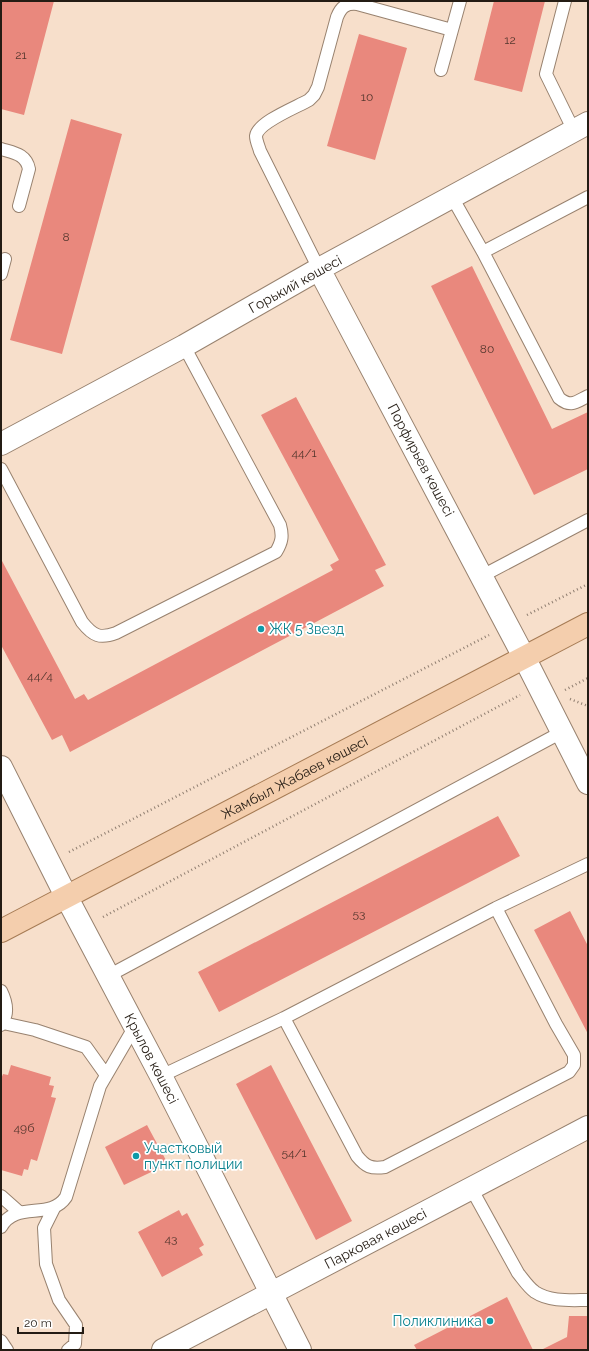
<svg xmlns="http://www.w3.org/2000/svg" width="589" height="1351" viewBox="0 0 589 1351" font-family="Raleway,sans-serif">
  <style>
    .building { fill: #e9887d }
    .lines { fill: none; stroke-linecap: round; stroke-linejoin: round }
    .service-casing { stroke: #98826f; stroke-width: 14 }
    .minor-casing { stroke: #98826f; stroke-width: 24 }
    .tertiary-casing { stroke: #98826f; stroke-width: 24 }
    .primary-casing { stroke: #a67b54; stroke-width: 24 }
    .path { stroke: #907f71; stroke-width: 2.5; stroke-dasharray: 1 3; stroke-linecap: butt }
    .service { stroke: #fff; stroke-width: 12 }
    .minor { stroke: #fff; stroke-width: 22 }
    .tertiary { stroke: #fff; stroke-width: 22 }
    .primary { stroke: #f4cead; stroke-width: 22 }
    .culture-dot { fill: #0f9aa8; stroke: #fff; stroke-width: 1.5 }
    .labels { text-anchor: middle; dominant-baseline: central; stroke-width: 3.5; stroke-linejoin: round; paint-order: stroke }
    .number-label { font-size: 12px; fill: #55372e }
    .street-label { font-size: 14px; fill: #241c14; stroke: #fff }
    .culture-label { font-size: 14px; fill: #0d838f; stroke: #fff; text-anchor: start }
  </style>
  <rect width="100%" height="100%" fill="#f7dfcb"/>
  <!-- building -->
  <path class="building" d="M1 1H54L24 115 1 109Z
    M494 1H545L522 92 474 80Z
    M359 34 407 48 375 160 327 146Z
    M71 119 122 134 62 354 10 340Z
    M472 266 552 429 588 412V469L534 495 431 286Z
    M296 397 386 565 375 570 384 586 70 752 62 735 52 740 1 645V559L75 699 84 694 88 700 333 570 330 565 339 560 261 415Z
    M498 816 520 856 219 1012 198 972Z
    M570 911 588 946V1034L534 930Z
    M11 1065 51 1077 49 1085 54 1086 51 1097 56 1098 37 1161 31 1159 28 1170 24 1169 22 1176 1 1170V1079L3 1074 8 1075Z
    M271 1065 352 1221 316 1240 236 1084Z
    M147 1125 168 1164 124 1185 105 1147Z
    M179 1210 182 1216 187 1213 204 1245 199 1248 203 1255 162 1277 138 1232Z
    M507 1297 533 1350H417L414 1345Z
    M569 1316H588V1350H541L567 1337Z"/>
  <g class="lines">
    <defs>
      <path id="service" d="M565 1 546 74 574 131
        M441 70 460 1
        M1 149C14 153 26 154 29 169L19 206
        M452 197 483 252 559 398C571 408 576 402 588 396
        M483 252 588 197
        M319 269 260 151C259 147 256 141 256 136 258 122 297 107 309 100L314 95 318 87 337 17C341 7 346 3 357 4L452 30
        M1 274 5 259
        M1 469 82 622C93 636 100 639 116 633L276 552C282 542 283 536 280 525L184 346
        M482 576 588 520
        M108 976 562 732
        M1 991C7 1003 9 1014 1 1025
        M284 1018 357 1156C366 1167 371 1169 385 1167L569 1072 574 1065V1055L556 1024 496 908
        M3 1023 35 1030 86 1047 106 1075
        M161 1076 284 1018 496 908 588 864
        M471 1188 518 1273C523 1279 528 1287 535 1292 550 1302 571 1300 588 1300
        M1 1196 19 1212
        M54 1208 44 1228 46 1264 59 1300 76 1325 75 1344 68 1350
        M1 1227C16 1200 50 1221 66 1197L100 1086 135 1026
        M1 1341 7 1350"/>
      <g id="minor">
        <path d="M1 444 184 346 319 269"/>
        <path d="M524 657 588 783"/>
        <path id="s1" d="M1 767 67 898 161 1076 300 1350"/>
        <path id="s2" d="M163 1350 588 1127"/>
      </g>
      <path id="tertiary" d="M524 657 319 269 588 123"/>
      <g id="primary">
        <path id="s3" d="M1 931 588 624"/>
      </g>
    </defs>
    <!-- service casing -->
    <use href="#service" class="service-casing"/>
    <!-- minor casing -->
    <use href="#minor" class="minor-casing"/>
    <!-- tertiary casing -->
    <use href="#tertiary" class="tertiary-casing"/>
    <!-- primary casing -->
    <use href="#primary" class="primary-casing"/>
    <!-- path -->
    <path class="path" d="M527 615 588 584
      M565 690 588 678
      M570 699 588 706
      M69 852 489 635
      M103 917 520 695"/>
    <!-- service -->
    <use href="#service" class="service"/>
    <!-- minor -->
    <use href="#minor" class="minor"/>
    <!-- tertiary -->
    <use href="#tertiary" class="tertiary"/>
    <!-- primary -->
    <use href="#primary" class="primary"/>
  </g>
  <!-- markers -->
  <g class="culture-dot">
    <circle cx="261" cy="629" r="4"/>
    <circle cx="136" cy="1156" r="4"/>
    <circle cx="490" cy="1321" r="4"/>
  </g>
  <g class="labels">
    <!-- number labels -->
    <g class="number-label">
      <text x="510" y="40">12</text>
      <text x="21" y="55">21</text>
      <text x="367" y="97">10</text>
      <text x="66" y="237">8</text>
      <text x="487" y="349">80</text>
      <text x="304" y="453">44/1</text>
      <text x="40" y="676">44/4</text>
      <text x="359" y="914">53</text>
      <text x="24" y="1128">49б</text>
      <text x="294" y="1153">54/1</text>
      <text x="171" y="1239">43</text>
    </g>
    <!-- street labels -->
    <g class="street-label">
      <text transform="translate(295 284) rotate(-29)">Горький көшесі</text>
      <text transform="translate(421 460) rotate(62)">Порфирьев көшесі</text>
      <text stroke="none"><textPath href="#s3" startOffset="331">Жамбыл Жабаев көшесі</textPath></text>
      <text stroke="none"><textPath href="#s1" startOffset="328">Крылов көшесі</textPath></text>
      <text stroke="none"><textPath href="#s2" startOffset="240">Парковая көшесі</textPath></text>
    </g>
    <!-- culture labels -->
    <g class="culture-label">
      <text x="269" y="629">ЖК 5 Звезд</text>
      <text x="144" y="1148">Участковый<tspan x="144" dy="16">пункт полиции</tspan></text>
      <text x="482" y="1321" text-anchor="end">Поликлиника</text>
    </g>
  </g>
  <!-- border -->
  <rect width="589" height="1351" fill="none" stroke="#241c14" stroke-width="4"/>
  <!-- scale -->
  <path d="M18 1327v6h65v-6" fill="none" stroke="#241c14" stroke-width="2"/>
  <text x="24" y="1327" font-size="12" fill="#241c14" stroke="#ffffff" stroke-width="3" paint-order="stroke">20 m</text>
</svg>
